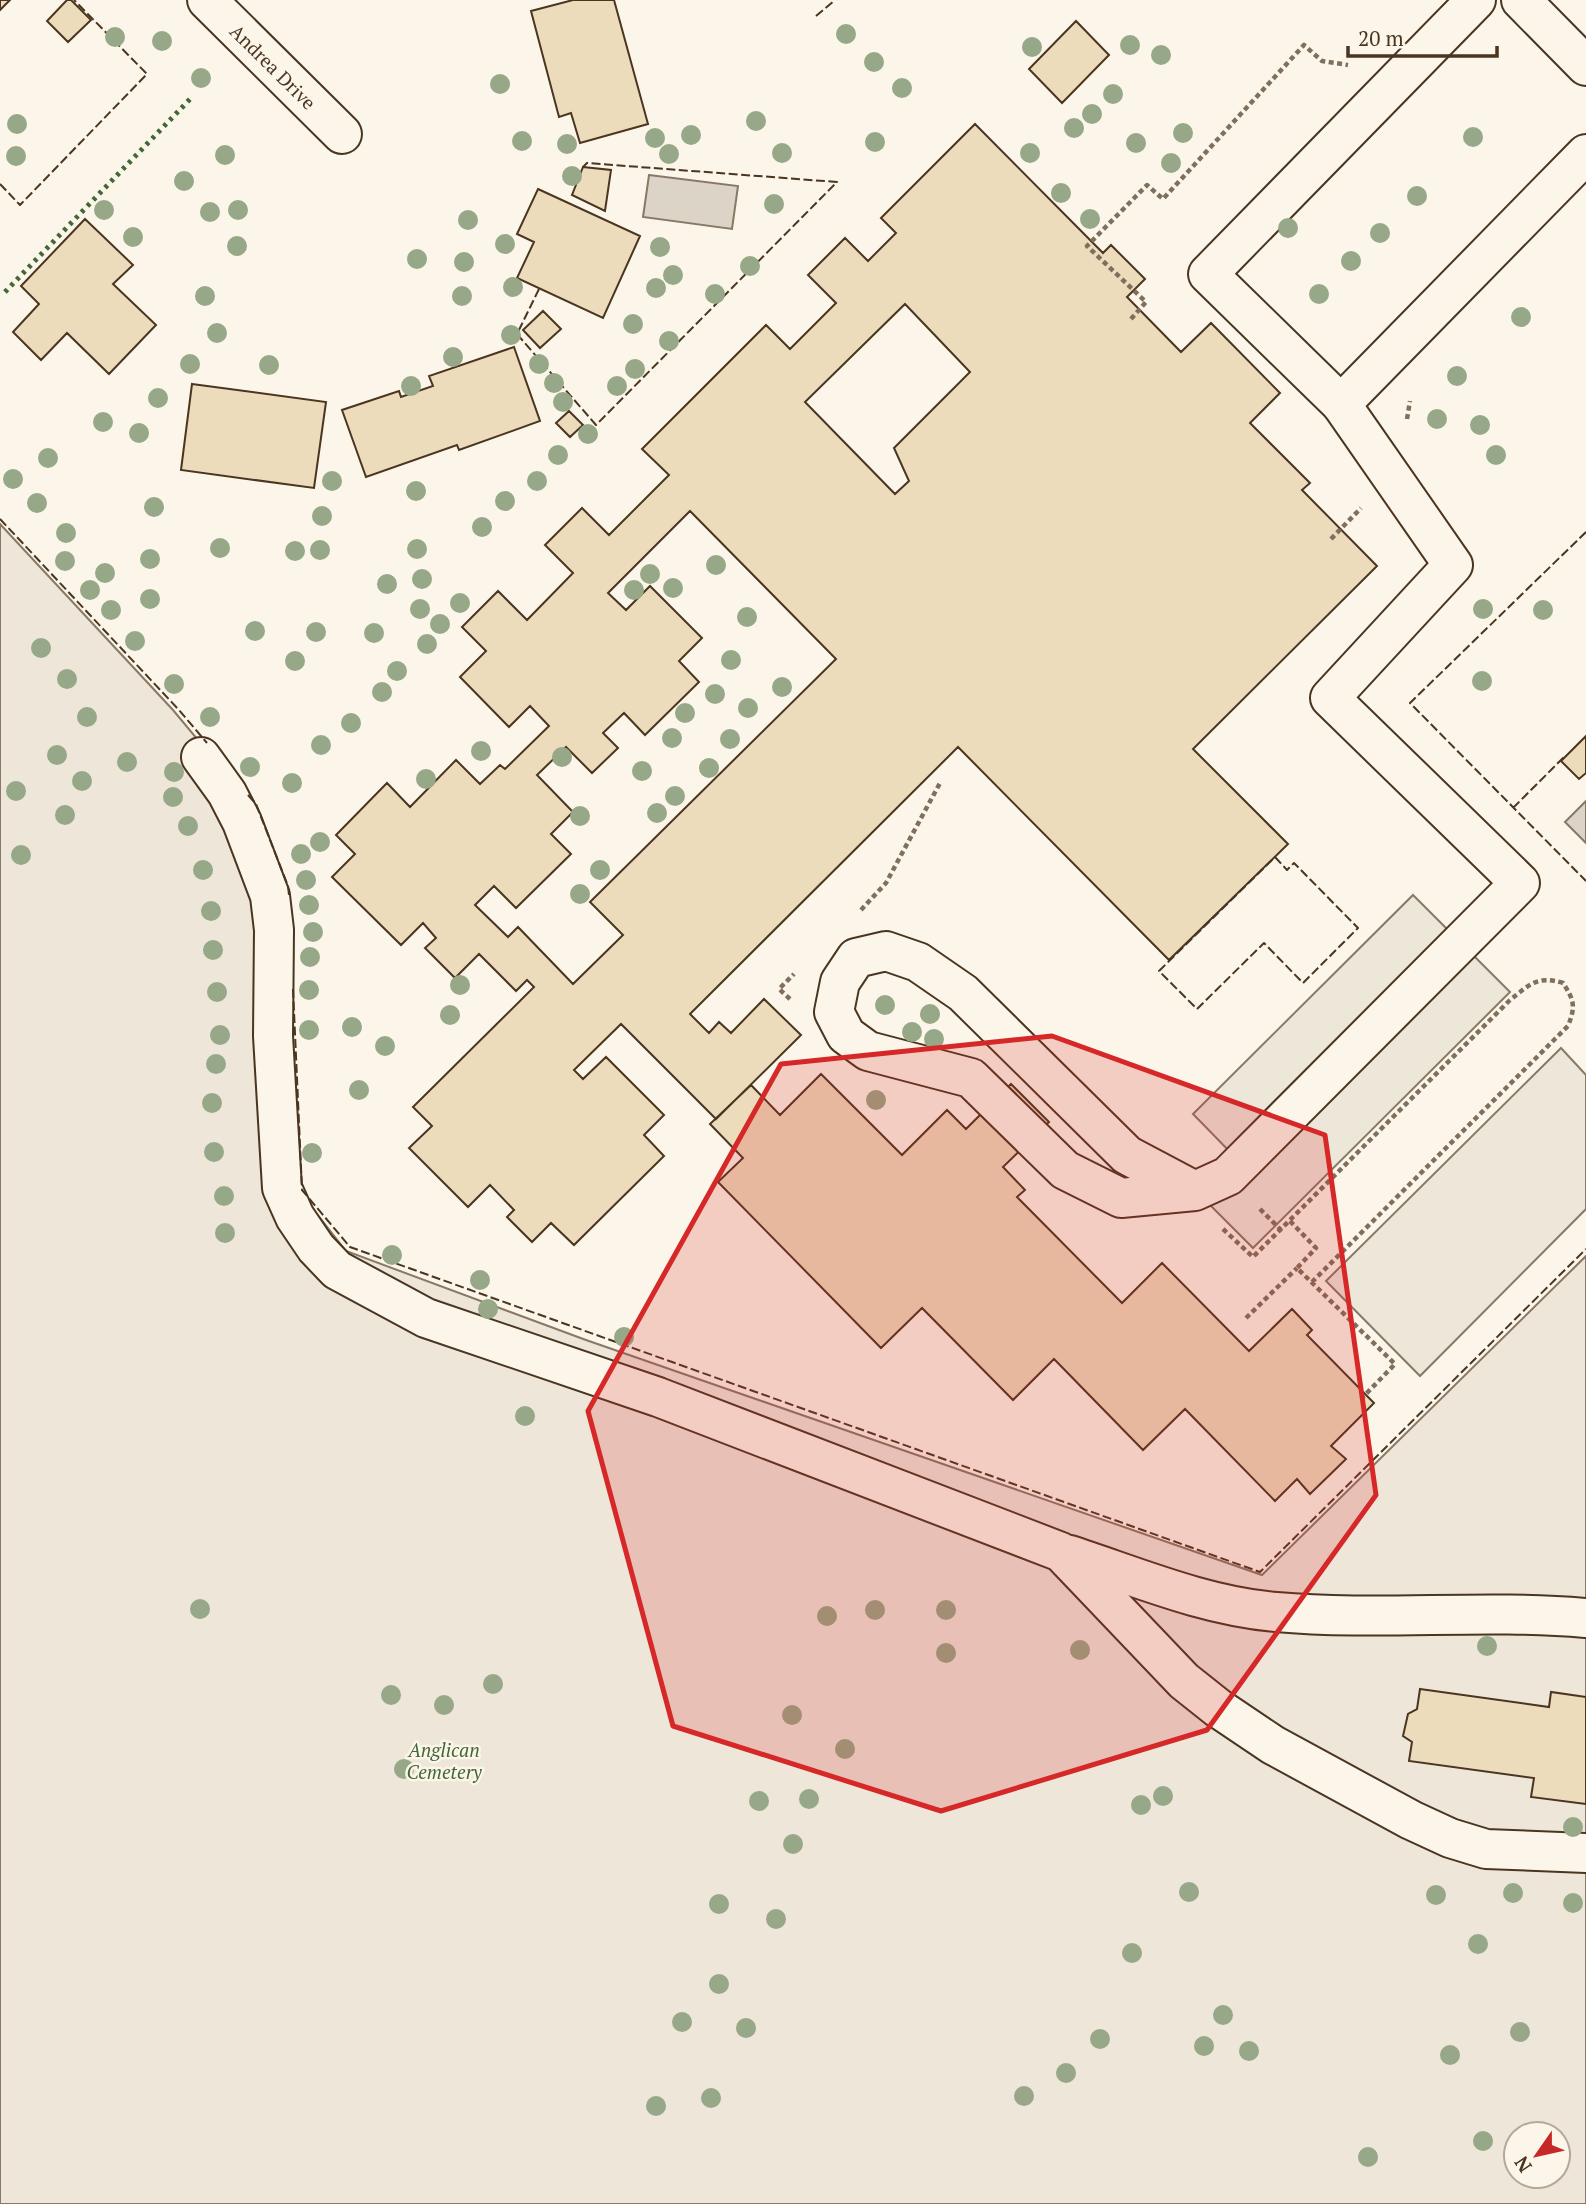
<svg xmlns="http://www.w3.org/2000/svg" width="1586" height="2204" viewBox="0 0 1586 2204" font-family="'PT Serif',serif">
  <style>
    .green { fill: #ede6d9; stroke: #887966; stroke-width: 2; fill-rule: evenodd }
    .parking { fill: #ede7d9; stroke: #887966; stroke-width: 2 }
    .water { fill: #dcd4c6; stroke: #887966; stroke-width: 2 }
    .building { fill: #ecdcbc; stroke: #4a3520; stroke-width: 2; fill-rule: evenodd }
    .lines { fill: none; stroke-linecap: round; stroke-linejoin: round }
    .minor-casing { stroke: #4a3520; stroke-width: 42 }
    .major-casing { stroke: #4a3520; stroke-width: 42 }
    .path { stroke: #7f6f5c; stroke-width: 4.5; stroke-dasharray: 5 3.5; stroke-linecap: butt }
    .minor { stroke: #fbf6e9; stroke-width: 38 }
    .major { stroke: #fbf6e9; stroke-width: 38 }
    .hedge { stroke: #436837; stroke-width: 5; stroke-dasharray: 3.5 5; stroke-linecap: butt }
    .fence { stroke: #4a3520; stroke-width: 2; stroke-dasharray: 9 3.5; stroke-linecap: butt }
    .tree { fill: #96a887 }
    .marked { fill: #d62828; fill-opacity: 0.2; stroke: #d62828; stroke-width: 5; stroke-linejoin: round }
    .labels { text-anchor: middle; dominant-baseline: central; stroke-width: 5; stroke-linejoin: round; paint-order: stroke }
    .street-label { font-size: 19px; fill: #4a3520; stroke: #fbf6e9 }
    .park-label { font-size: 19px; font-style: italic; fill: #436837; stroke: #fbf6e9 }
  </style>
  <rect width="100%" height="100%" fill="#fbf6e9"/>
  <!-- green -->
  <path class="green" d="M0 524 173 710 252 805 299 1191 346 1251 586 1340 1262 1575 1586 1256V2204H0ZM1516 2134H1558V2176H1516Z"/>
  <!-- parking -->
  <path class="parking" d="M1413 895 1510 992 1253 1248 1199 1194 1236 1158 1193 1114Z
    M1561 1048 1586 1075V1209L1420 1376 1326 1281Z"/>
  <!-- water -->
  <path class="water" d="M649 175 738 186 732 229 643 217Z
    M1586 801V843L1565 822Z"/>
  <!-- building -->
  <path class="building" d="M0 0H10L0 10Z
    M67 0H71L91 20 68 42 47 21Z
    M573 0H614L648 124 580 143 571 113 559 117 531 11Z
    M1076 21 1109 55 1062 103 1029 69Z
    M975 124 1103 253 1111 245 1145 279 1127 297 1181 352 1211 323 1280 393 1250 423 1310 483 1302 490 1377 566 1193 749 1288 844 1169 960 958 747 690 1014 709 1033 719 1022 731 1033 764 999 801 1035 716 1119 621 1024 574 1070 583 1079 606 1057 664 1115 644 1135 664 1156 574 1245 551 1223 532 1242 507 1217 514 1210 490 1185 468 1207 409 1148 432 1126 413 1107 534 987 527 980 516 991 479 954 455 978 425 948 436 938 423 923 401 945 332 877 355 854 336 835 387 783 410 807 456 760 480 784 500 765 505 769 549 726 530 706 509 727 460 677 486 651 462 627 498 591 527 620 573 573 545 545 582 508 609 535 669 475 642 449 766 325 790 349 836 303 808 275 845 238 868 261 896 233 881 218ZM905 304 970 372 894 448 909 481 895 494 805 402ZM690 511 836 659 590 902 623 935 573 984 518 927 508 937 475 905 494 886 516 908 571 854 551 834 573 812 537 775 566 747 592 773 618 748 603 733 624 713 645 735 699 682 679 661 702 638 650 586 626 610 608 593Z
    M583 167 611 170 605 211 572 195Z
    M538 189 640 236 603 318 517 278 534 242 517 234Z
    M85 219 133 265 113 284 156 325 109 374 67 333 41 360 13 332 39 304 21 286Z
    M543 311 561 329 540 348 523 330Z
    M514 347 540 421 459 450 457 445 366 477 342 410 399 391 401 397 433 386 429 376Z
    M192 384 326 402 314 488 181 470Z
    M569 411 583 425 570 437 556 423Z
    M1586 736V773L1579 779 1561 761Z
    M821 1074 902 1155 947 1110 966 1129 1011 1084 1049 1122 1003 1167 1025 1190 1017 1197 1122 1303 1162 1263 1249 1351 1292 1309 1312 1330 1307 1335 1374 1403 1331 1446 1346 1459 1310 1494 1297 1479 1275 1501 1185 1409 1143 1450 1054 1359 1013 1400 922 1308 881 1348 718 1182 743 1158 710 1124 751 1085 780 1115Z
    M1420 1689 1549 1707 1551 1692 1586 1697V1804L1531 1797 1534 1778 1409 1761 1412 1742 1403 1736 1408 1714 1417 1709Z"/>
  <g class="lines">
    <defs>
      <g id="minor">
        <path id="s1" d="M207 0 342 134"/>
        <path d="M1476 0 1208 274 1341 404 1586 154"/>
        <path d="M201 757 227 793 242 822 270 896 274 930 273 1036 282 1188 295 1217 316 1248 337 1270 426 1318 658 1397 1061 1552 1184 1681 1218 1708 1273 1745 1411 1820 1450 1838 1486 1849 1586 1853"/>
        <path d="M1195 1191 1121 1198 1065 1170 971 1078 868 1051 846 1035 834 1012 840 982 856 958 886 951 918 962 963 993 1127 1155 1195 1191 1228 1176 1520 883 1330 698 1453 565 1341 404"/>
        <path d="M1070 1555C1137 1577 1205 1606 1276 1612 1379 1621 1483 1609 1586 1618"/>
      </g>
      <path id="major" d="M1521 0 1586 66"/>
    </defs>
    <!-- minor casing -->
    <use href="#minor" class="minor-casing"/>
    <!-- major casing -->
    <use href="#major" class="major-casing"/>
    <!-- path -->
    <path class="path" d="M1131 319 1146 302 1087 246 1147 185 1163 199 1304 45 1322 61 1348 65
      M1407 419 1410 401
      M1331 539 1361 508
      M861 910 886 883 940 783
      M790 999 779 989 794 974
      M1260 1209 1281 1230
      M1290 1221 1316 1248 1297 1268 1395 1364 1363 1397
      M1223 1229 1253 1257 1510 1000C1529 985 1537 975 1563 983 1574 1000 1576 1006 1568 1026L1312 1282
      M1246 1318 1297 1268"/>
    <!-- minor -->
    <use href="#minor" class="minor"/>
    <!-- major -->
    <use href="#major" class="major"/>
    <!-- hedge -->
    <path class="hedge" d="M5 292 193 96"/>
    <!-- fence -->
    <path class="fence" d="M816 16 835 0
      M0 184 20 205 147 74 74 0
      M539 289 517 334 596 425 837 182 587 163 583 167
      M0 519 179 710 207 743
      M1586 532 1410 703 1586 881
      M248 795 256 804 288 886 289 895
      M1513 808 1564 757
      M1275 857 1287 870 1294 863 1358 928 1303 983 1264 943 1197 1009 1159 971Z
      M293 989 302 1190 350 1247 1260 1572 1586 1249"/>
  </g>
  <!-- trees -->
  <g class="tree">
    <circle cx="846" cy="34" r="10"/>
    <circle cx="115" cy="37" r="10"/>
    <circle cx="162" cy="41" r="10"/>
    <circle cx="1130" cy="45" r="10"/>
    <circle cx="1032" cy="47" r="10"/>
    <circle cx="1161" cy="55" r="10"/>
    <circle cx="874" cy="62" r="10"/>
    <circle cx="201" cy="78" r="10"/>
    <circle cx="500" cy="84" r="10"/>
    <circle cx="902" cy="88" r="10"/>
    <circle cx="1113" cy="94" r="10"/>
    <circle cx="1092" cy="114" r="10"/>
    <circle cx="756" cy="121" r="10"/>
    <circle cx="17" cy="124" r="10"/>
    <circle cx="1074" cy="128" r="10"/>
    <circle cx="1183" cy="133" r="10"/>
    <circle cx="691" cy="135" r="10"/>
    <circle cx="1473" cy="137" r="10"/>
    <circle cx="655" cy="138" r="10"/>
    <circle cx="522" cy="141" r="10"/>
    <circle cx="875" cy="142" r="10"/>
    <circle cx="1136" cy="143" r="10"/>
    <circle cx="567" cy="144" r="10"/>
    <circle cx="782" cy="153" r="10"/>
    <circle cx="1030" cy="153" r="10"/>
    <circle cx="669" cy="154" r="10"/>
    <circle cx="225" cy="155" r="10"/>
    <circle cx="16" cy="156" r="10"/>
    <circle cx="1171" cy="163" r="10"/>
    <circle cx="572" cy="176" r="10"/>
    <circle cx="184" cy="181" r="10"/>
    <circle cx="1061" cy="193" r="10"/>
    <circle cx="1417" cy="196" r="10"/>
    <circle cx="774" cy="204" r="10"/>
    <circle cx="104" cy="210" r="10"/>
    <circle cx="238" cy="210" r="10"/>
    <circle cx="210" cy="212" r="10"/>
    <circle cx="1090" cy="219" r="10"/>
    <circle cx="468" cy="220" r="10"/>
    <circle cx="1288" cy="228" r="10"/>
    <circle cx="1380" cy="233" r="10"/>
    <circle cx="133" cy="237" r="10"/>
    <circle cx="505" cy="244" r="10"/>
    <circle cx="237" cy="246" r="10"/>
    <circle cx="660" cy="247" r="10"/>
    <circle cx="417" cy="259" r="10"/>
    <circle cx="1351" cy="261" r="10"/>
    <circle cx="464" cy="262" r="10"/>
    <circle cx="750" cy="266" r="10"/>
    <circle cx="673" cy="275" r="10"/>
    <circle cx="513" cy="287" r="10"/>
    <circle cx="656" cy="288" r="10"/>
    <circle cx="715" cy="294" r="10"/>
    <circle cx="1319" cy="294" r="10"/>
    <circle cx="205" cy="296" r="10"/>
    <circle cx="462" cy="296" r="10"/>
    <circle cx="1521" cy="317" r="10"/>
    <circle cx="633" cy="324" r="10"/>
    <circle cx="217" cy="333" r="10"/>
    <circle cx="511" cy="335" r="10"/>
    <circle cx="669" cy="341" r="10"/>
    <circle cx="453" cy="357" r="10"/>
    <circle cx="190" cy="364" r="10"/>
    <circle cx="539" cy="364" r="10"/>
    <circle cx="269" cy="365" r="10"/>
    <circle cx="635" cy="369" r="10"/>
    <circle cx="1457" cy="376" r="10"/>
    <circle cx="554" cy="383" r="10"/>
    <circle cx="411" cy="386" r="10"/>
    <circle cx="617" cy="386" r="10"/>
    <circle cx="158" cy="398" r="10"/>
    <circle cx="563" cy="402" r="10"/>
    <circle cx="1437" cy="419" r="10"/>
    <circle cx="103" cy="422" r="10"/>
    <circle cx="1480" cy="425" r="10"/>
    <circle cx="139" cy="433" r="10"/>
    <circle cx="588" cy="434" r="10"/>
    <circle cx="558" cy="455" r="10"/>
    <circle cx="1496" cy="455" r="10"/>
    <circle cx="48" cy="458" r="10"/>
    <circle cx="13" cy="479" r="10"/>
    <circle cx="332" cy="481" r="10"/>
    <circle cx="537" cy="481" r="10"/>
    <circle cx="416" cy="491" r="10"/>
    <circle cx="505" cy="501" r="10"/>
    <circle cx="37" cy="503" r="10"/>
    <circle cx="154" cy="507" r="10"/>
    <circle cx="322" cy="516" r="10"/>
    <circle cx="482" cy="527" r="10"/>
    <circle cx="66" cy="533" r="10"/>
    <circle cx="220" cy="548" r="10"/>
    <circle cx="417" cy="549" r="10"/>
    <circle cx="320" cy="550" r="10"/>
    <circle cx="295" cy="551" r="10"/>
    <circle cx="150" cy="559" r="10"/>
    <circle cx="65" cy="561" r="10"/>
    <circle cx="716" cy="565" r="10"/>
    <circle cx="105" cy="573" r="10"/>
    <circle cx="650" cy="574" r="10"/>
    <circle cx="422" cy="579" r="10"/>
    <circle cx="387" cy="584" r="10"/>
    <circle cx="673" cy="588" r="10"/>
    <circle cx="90" cy="590" r="10"/>
    <circle cx="634" cy="590" r="10"/>
    <circle cx="150" cy="599" r="10"/>
    <circle cx="460" cy="603" r="10"/>
    <circle cx="420" cy="609" r="10"/>
    <circle cx="1483" cy="609" r="10"/>
    <circle cx="111" cy="610" r="10"/>
    <circle cx="1543" cy="610" r="10"/>
    <circle cx="747" cy="617" r="10"/>
    <circle cx="440" cy="624" r="10"/>
    <circle cx="255" cy="631" r="10"/>
    <circle cx="316" cy="632" r="10"/>
    <circle cx="374" cy="633" r="10"/>
    <circle cx="135" cy="641" r="10"/>
    <circle cx="427" cy="644" r="10"/>
    <circle cx="41" cy="648" r="10"/>
    <circle cx="731" cy="660" r="10"/>
    <circle cx="295" cy="661" r="10"/>
    <circle cx="397" cy="671" r="10"/>
    <circle cx="67" cy="679" r="10"/>
    <circle cx="1482" cy="681" r="10"/>
    <circle cx="174" cy="684" r="10"/>
    <circle cx="782" cy="687" r="10"/>
    <circle cx="382" cy="692" r="10"/>
    <circle cx="715" cy="694" r="10"/>
    <circle cx="748" cy="708" r="10"/>
    <circle cx="685" cy="713" r="10"/>
    <circle cx="87" cy="717" r="10"/>
    <circle cx="210" cy="717" r="10"/>
    <circle cx="351" cy="723" r="10"/>
    <circle cx="672" cy="738" r="10"/>
    <circle cx="730" cy="739" r="10"/>
    <circle cx="321" cy="745" r="10"/>
    <circle cx="481" cy="751" r="10"/>
    <circle cx="57" cy="755" r="10"/>
    <circle cx="562" cy="757" r="10"/>
    <circle cx="127" cy="762" r="10"/>
    <circle cx="250" cy="767" r="10"/>
    <circle cx="709" cy="768" r="10"/>
    <circle cx="642" cy="771" r="10"/>
    <circle cx="174" cy="772" r="10"/>
    <circle cx="426" cy="779" r="10"/>
    <circle cx="82" cy="781" r="10"/>
    <circle cx="292" cy="783" r="10"/>
    <circle cx="16" cy="791" r="10"/>
    <circle cx="675" cy="796" r="10"/>
    <circle cx="173" cy="797" r="10"/>
    <circle cx="657" cy="813" r="10"/>
    <circle cx="65" cy="815" r="10"/>
    <circle cx="580" cy="816" r="10"/>
    <circle cx="188" cy="826" r="10"/>
    <circle cx="320" cy="842" r="10"/>
    <circle cx="301" cy="854" r="10"/>
    <circle cx="21" cy="855" r="10"/>
    <circle cx="203" cy="870" r="10"/>
    <circle cx="600" cy="870" r="10"/>
    <circle cx="306" cy="880" r="10"/>
    <circle cx="580" cy="894" r="10"/>
    <circle cx="309" cy="905" r="10"/>
    <circle cx="211" cy="911" r="10"/>
    <circle cx="313" cy="932" r="10"/>
    <circle cx="213" cy="950" r="10"/>
    <circle cx="310" cy="957" r="10"/>
    <circle cx="460" cy="985" r="10"/>
    <circle cx="309" cy="990" r="10"/>
    <circle cx="217" cy="992" r="10"/>
    <circle cx="885" cy="1005" r="10"/>
    <circle cx="930" cy="1014" r="10"/>
    <circle cx="450" cy="1015" r="10"/>
    <circle cx="352" cy="1027" r="10"/>
    <circle cx="309" cy="1030" r="10"/>
    <circle cx="912" cy="1032" r="10"/>
    <circle cx="220" cy="1035" r="10"/>
    <circle cx="934" cy="1039" r="10"/>
    <circle cx="385" cy="1046" r="10"/>
    <circle cx="216" cy="1064" r="10"/>
    <circle cx="359" cy="1090" r="10"/>
    <circle cx="876" cy="1100" r="10"/>
    <circle cx="212" cy="1103" r="10"/>
    <circle cx="214" cy="1152" r="10"/>
    <circle cx="312" cy="1153" r="10"/>
    <circle cx="224" cy="1196" r="10"/>
    <circle cx="225" cy="1233" r="10"/>
    <circle cx="392" cy="1255" r="10"/>
    <circle cx="480" cy="1280" r="10"/>
    <circle cx="488" cy="1309" r="10"/>
    <circle cx="624" cy="1337" r="10"/>
    <circle cx="525" cy="1416" r="10"/>
    <circle cx="200" cy="1609" r="10"/>
    <circle cx="875" cy="1610" r="10"/>
    <circle cx="946" cy="1610" r="10"/>
    <circle cx="827" cy="1616" r="10"/>
    <circle cx="1487" cy="1646" r="10"/>
    <circle cx="1080" cy="1650" r="10"/>
    <circle cx="946" cy="1653" r="10"/>
    <circle cx="493" cy="1684" r="10"/>
    <circle cx="391" cy="1695" r="10"/>
    <circle cx="444" cy="1705" r="10"/>
    <circle cx="792" cy="1715" r="10"/>
    <circle cx="845" cy="1749" r="10"/>
    <circle cx="404" cy="1769" r="10"/>
    <circle cx="1163" cy="1796" r="10"/>
    <circle cx="809" cy="1799" r="10"/>
    <circle cx="759" cy="1801" r="10"/>
    <circle cx="1141" cy="1805" r="10"/>
    <circle cx="1573" cy="1827" r="10"/>
    <circle cx="793" cy="1844" r="10"/>
    <circle cx="1189" cy="1892" r="10"/>
    <circle cx="1513" cy="1893" r="10"/>
    <circle cx="1436" cy="1895" r="10"/>
    <circle cx="1573" cy="1903" r="10"/>
    <circle cx="719" cy="1904" r="10"/>
    <circle cx="776" cy="1919" r="10"/>
    <circle cx="1478" cy="1944" r="10"/>
    <circle cx="1132" cy="1953" r="10"/>
    <circle cx="719" cy="1984" r="10"/>
    <circle cx="1223" cy="2015" r="10"/>
    <circle cx="682" cy="2022" r="10"/>
    <circle cx="746" cy="2028" r="10"/>
    <circle cx="1520" cy="2032" r="10"/>
    <circle cx="1100" cy="2039" r="10"/>
    <circle cx="1204" cy="2046" r="10"/>
    <circle cx="1249" cy="2051" r="10"/>
    <circle cx="1450" cy="2055" r="10"/>
    <circle cx="1066" cy="2073" r="10"/>
    <circle cx="1024" cy="2096" r="10"/>
    <circle cx="711" cy="2098" r="10"/>
    <circle cx="656" cy="2106" r="10"/>
    <circle cx="1483" cy="2141" r="10"/>
    <circle cx="1368" cy="2157" r="10"/>
  </g>
  <!-- marked area -->
  <path class="marked" d="M1052 1036 1325 1135 1376 1495 1207 1730 941 1811 673 1726 588 1411 781 1064Z"/>
  <g class="labels">
    <!-- street labels -->
    <g class="street-label">
      <text stroke="none"><textPath href="#s1" startOffset="94">Andrea Drive</textPath></text>
    </g>
    <!-- park labels -->
    <g class="park-label">
      <text x="444" y="1749">Anglican<tspan x="444" dy="22">Cemetery</tspan></text>
    </g>
  </g>
  <!-- north arrow -->
  <g transform="translate(1537 2155) rotate(236)"><circle r="33" fill="#fbf6e9" stroke="#b4a999" stroke-width="2"/>
  <path d="M0-5L12 26L0 18L-12 26Z" fill="#c62828"/>
  <text y="-10" font-size="19" font-weight="bold" text-anchor="middle" fill="#4a3520">N</text>
  </g>
  <!-- scale -->
  <path d="M1348 46v10h149v-10" fill="none" stroke="#4a3520" stroke-width="3.5"/>
  <text x="1358" y="46" font-size="21" fill="#4a3520" stroke="#fbf6e9" stroke-width="5" paint-order="stroke">20 m</text>
</svg>
